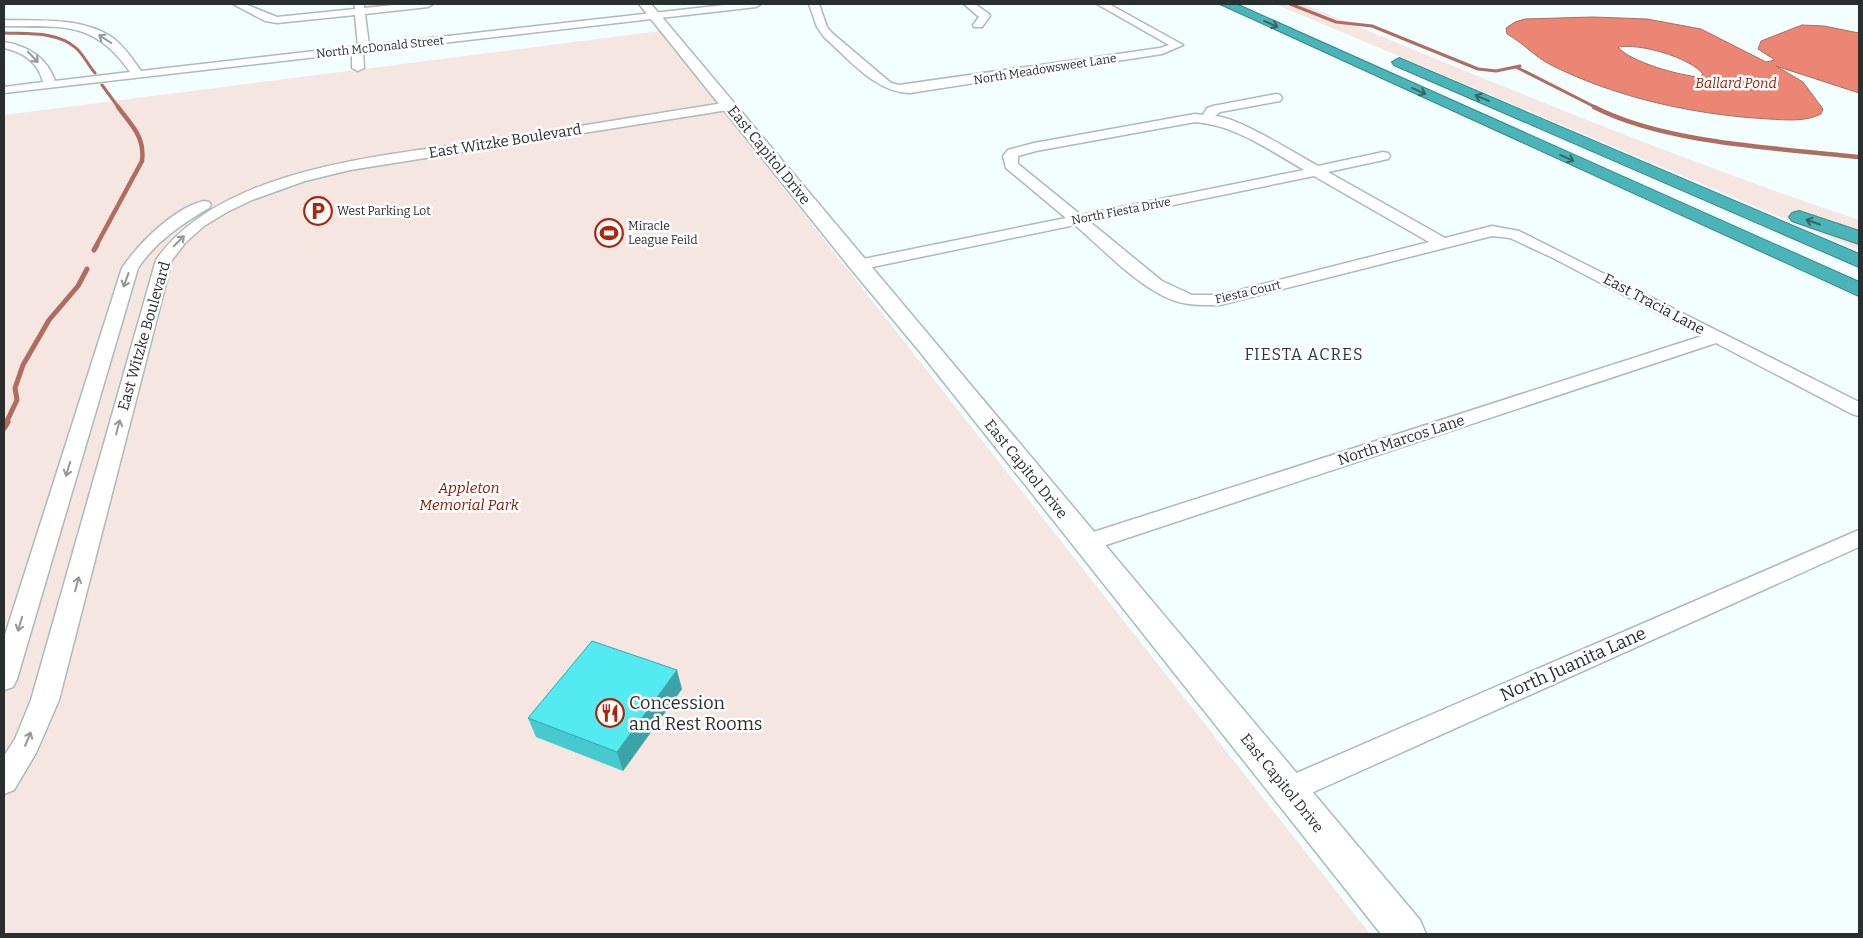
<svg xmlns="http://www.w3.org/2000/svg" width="1863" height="938" viewBox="0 0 1863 938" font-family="Bitter,serif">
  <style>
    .green { fill: #f6e6e2 }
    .water { fill: #ea8673; stroke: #b06c5f; fill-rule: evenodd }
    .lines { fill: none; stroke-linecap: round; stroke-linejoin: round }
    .stream-far3 { stroke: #b06c5f; stroke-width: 3 }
    .stream-far2 { stroke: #b06c5f; stroke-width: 4.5 }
    .stream-far1 { stroke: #b06c5f; stroke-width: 5 }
    .stream { stroke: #b06c5f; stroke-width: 7 }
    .minor-casing { stroke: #abbaba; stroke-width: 3 }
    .tertiary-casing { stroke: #abbaba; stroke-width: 3 }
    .motorway-casing { stroke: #3e8688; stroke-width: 2 }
    .minor { fill: #fff; fill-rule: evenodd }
    .tertiary { fill: #fff; fill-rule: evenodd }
    .motorway { fill: #49b5b8; fill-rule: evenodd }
    .wall { fill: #47cacf }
    .shaded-wall { fill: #3aa4a9 }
    .building { fill: #53ebf1; stroke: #3aa4a9 }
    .oneway { stroke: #366566 }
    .oneway2 { stroke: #949797 }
    .labels { text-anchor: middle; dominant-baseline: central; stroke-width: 5; stroke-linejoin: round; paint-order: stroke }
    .far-street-label { font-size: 12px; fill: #292f2f; stroke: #fff }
    .far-poi-label { font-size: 12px; fill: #292f2f; stroke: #fff; text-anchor: start }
    .far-water-label { font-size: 14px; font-style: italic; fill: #98230f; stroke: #fff }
    .street-label { font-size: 15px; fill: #292f2f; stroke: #fff }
    .park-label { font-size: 15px; font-style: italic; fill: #8d1601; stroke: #fff }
    .neighbourhood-label { font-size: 16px; letter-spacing: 1px; fill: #2a3737; stroke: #fff }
    .near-street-label { font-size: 18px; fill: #292f2f; stroke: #fff }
    .near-poi-label { font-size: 18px; fill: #292f2f; stroke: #fff; text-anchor: start }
  </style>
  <rect width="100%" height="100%" fill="#f2feff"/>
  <!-- green -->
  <path class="green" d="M1275 4H1303C1487 80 1670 157 1859 220V250Z
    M660 31 1370 934H4V115Z"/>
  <!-- water -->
  <path class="water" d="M1593 17 1647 19 1701 29 1766 62 1775 60 1758 49 1761 41 1802 25 1824 26 1859 33V93L1776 66 1803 82 1823 109 1821 114C1805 122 1787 120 1769 119 1695 115 1617 98 1551 65 1535 57 1523 43 1507 34L1506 28 1515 22 1525 19ZM1618 47C1639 43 1689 57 1703 74L1700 77C1681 76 1630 62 1618 47Z"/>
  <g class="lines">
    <!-- stream-far3 -->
    <path class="stream-far3" d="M1290 4 1336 22 1372 26 1478 69 1496 71 1520 66
      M4 33C27 34 57 31 76 48 84 55 88 65 95 73
      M1516 67 1597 108
      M102 85 119 108"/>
    <!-- stream-far2 -->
    <path class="stream-far2" d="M1594 107C1666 144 1779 148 1859 157
      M96 246 142 161C145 137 132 126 118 107"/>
    <!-- stream-far1 -->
    <path class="stream-far1" d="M94 250 97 245
      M6 423 17 400 15 388 23 365 49 320 78 286 87 269"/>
    <!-- stream -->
    <path class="stream" d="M4 427 7 422"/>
    <defs>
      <path id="minor" d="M233 4H245L277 17 355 9 354 4H364V8L403 4H433L428 7 365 14 369 45 733 4H761L756 7 363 52 364 68 358 71 352 68V53L4 93V87L43 82C38 62 23 52 4 48V42C27 46 47 57 55 81L130 72C94 20 62 27 4 26V20C39 21 83 17 113 38 125 47 133 60 141 71L358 46 355 15 277 23 265 21Z
        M809 4H819L827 27 832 33 891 83 899 85 1160 48 1169 45 1097 4H1109L1183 45 1162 54 910 93C876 93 849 59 824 37L817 27Z
        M964 4H975L989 14 990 16 982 27H974L973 25 979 17Z
        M1276 94 1280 95 1282 98 1280 101 1220 112 1215 116C1240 118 1294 153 1318 166L1383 152 1388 153 1390 156 1388 159 1328 172 1445 238 1492 226 1519 231 1859 402V416L1852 414 1716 343 1094 549 1086 551 1078 549 1074 543 1078 537 1702 336 1553 258 1510 238 1492 236 1220 305C1203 305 1186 306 1170 299 1136 285 1103 249 1075 225L858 270 850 265 858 260 1066 218 1006 168 1003 156 1008 150 1034 143 1195 114 1203 115 1207 108 1213 106ZM1195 122C1235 125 1269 150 1304 170L1081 215 1018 164V156L1036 151ZM1314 176 1429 242 1220 295H1192L1162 281 1090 222Z
        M730 102 736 106 734 109 350 170 305 181 252 200 227 212 204 226 185 243 172 260 59 700 36 753 14 790 4 794V756L15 739 31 700 156 260C222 165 392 155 499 139 576 127 653 114 730 102Z
        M204 201 209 202 211 205 209 208C182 224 156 241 138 268L17 679 13 687 4 690V638L122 268C139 243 174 208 204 201Z
        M1859 530V547L1298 799 1288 803 1278 799 1273 790 1278 781Z"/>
      <path id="tertiary" d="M639 4H651L1420 920 1426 934H1381L920 352 851 269Z"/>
      <path id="motorway" d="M1220 4H1236L1859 282V296Z
        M1399 58 1859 254V267L1394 65 1392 62Z
        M1799 211 1859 231V244L1792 221 1789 217 1792 213Z"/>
    </defs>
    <!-- minor casing -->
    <use href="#minor" class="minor-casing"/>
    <!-- tertiary casing -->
    <use href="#tertiary" class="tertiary-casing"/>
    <!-- motorway casing -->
    <use href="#motorway" class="motorway-casing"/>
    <!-- minor -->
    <use href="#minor" class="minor"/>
    <!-- tertiary -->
    <use href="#tertiary" class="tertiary"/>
    <!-- motorway -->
    <use href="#motorway" class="motorway"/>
  </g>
  <!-- wall -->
  <path class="wall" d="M682 689 623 771 536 737 528 718Z"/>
  <!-- shaded-wall -->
  <path class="shaded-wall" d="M677 670 682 689 623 771 617 752Z"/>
  <!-- building -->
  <path class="building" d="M592 641 677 670 617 752 528 718Z"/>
  <!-- one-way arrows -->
  <defs><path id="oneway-shaft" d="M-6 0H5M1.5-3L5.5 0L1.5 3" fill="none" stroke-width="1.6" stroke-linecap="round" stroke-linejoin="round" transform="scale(1.25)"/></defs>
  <g class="oneway">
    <use href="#oneway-shaft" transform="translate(1271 24) rotate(24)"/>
    <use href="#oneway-shaft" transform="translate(1419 91) rotate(24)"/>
    <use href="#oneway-shaft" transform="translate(1482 98) rotate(-157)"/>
    <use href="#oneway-shaft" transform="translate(1567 158) rotate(24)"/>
    <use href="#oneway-shaft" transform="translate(1813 222) rotate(-161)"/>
  </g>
  <g class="oneway2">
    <use href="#oneway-shaft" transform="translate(105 39) rotate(-148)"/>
    <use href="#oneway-shaft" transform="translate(33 57) rotate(46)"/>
    <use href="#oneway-shaft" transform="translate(179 241) rotate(-45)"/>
    <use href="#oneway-shaft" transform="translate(126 280) rotate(110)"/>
    <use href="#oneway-shaft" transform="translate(118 427) rotate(-75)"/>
    <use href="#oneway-shaft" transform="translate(68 469) rotate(107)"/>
    <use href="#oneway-shaft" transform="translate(77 584) rotate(-75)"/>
    <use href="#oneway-shaft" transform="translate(20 624) rotate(107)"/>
    <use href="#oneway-shaft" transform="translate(28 739) rotate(-67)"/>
  </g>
  <!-- icons -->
  <defs>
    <symbol id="parking-ring" viewBox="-11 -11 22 22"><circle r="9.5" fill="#fff" stroke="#b02308" stroke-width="1.5"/><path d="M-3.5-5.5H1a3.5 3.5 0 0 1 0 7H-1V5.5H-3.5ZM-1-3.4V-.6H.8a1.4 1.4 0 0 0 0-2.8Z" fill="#b02308"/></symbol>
    <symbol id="stadium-ring" viewBox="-11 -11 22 22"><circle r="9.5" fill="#fff" stroke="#b02308" stroke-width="1.5"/><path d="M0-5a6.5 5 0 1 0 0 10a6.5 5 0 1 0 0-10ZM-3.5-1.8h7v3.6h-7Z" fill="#b02308"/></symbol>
    <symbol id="restaurant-ring" viewBox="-11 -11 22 22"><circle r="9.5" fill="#fff" stroke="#b02308" stroke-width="1.5"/><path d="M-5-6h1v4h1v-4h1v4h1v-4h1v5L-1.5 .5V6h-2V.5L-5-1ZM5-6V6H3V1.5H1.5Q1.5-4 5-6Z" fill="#b02308"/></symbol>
  </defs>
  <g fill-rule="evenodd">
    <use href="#parking-ring" x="302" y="195" width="32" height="32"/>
    <use href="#stadium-ring" x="593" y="217" width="32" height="32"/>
    <use href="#restaurant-ring" x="594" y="697" width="32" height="32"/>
  </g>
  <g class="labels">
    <!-- far-street labels -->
    <g class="far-street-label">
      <text transform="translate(380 47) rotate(-6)">North McDonald Street</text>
      <text transform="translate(1045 69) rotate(-9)">North Meadowsweet Lane</text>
      <text transform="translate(1121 211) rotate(-11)">North Fiesta Drive</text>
      <text transform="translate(1248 292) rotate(-13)">Fiesta Court</text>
    </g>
    <!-- far-poi labels -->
    <g class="far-poi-label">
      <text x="337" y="211">West Parking Lot</text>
      <text x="628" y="226">Miracle<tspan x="628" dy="14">League Feild</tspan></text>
    </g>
    <!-- far-water labels -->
    <g class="far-water-label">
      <text x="1736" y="83">Ballard Pond</text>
    </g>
    <!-- street labels -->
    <g class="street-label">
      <text transform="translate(505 141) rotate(-9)">East Witzke Boulevard</text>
      <text transform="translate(769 155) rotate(51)">East Capitol Drive</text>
      <text transform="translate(1654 304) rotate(28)">East Tracia Lane</text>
      <text transform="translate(144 336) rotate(-74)">East Witzke Boulevard</text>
      <text transform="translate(1401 440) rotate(-18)">North Marcos Lane</text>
      <text transform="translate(1026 469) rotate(51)">East Capitol Drive</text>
      <text transform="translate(1282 783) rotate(51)">East Capitol Drive</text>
    </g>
    <!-- park labels -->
    <g class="park-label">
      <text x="469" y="488">Appleton<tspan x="469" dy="17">Memorial Park</tspan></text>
    </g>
    <!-- neighbourhood labels -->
    <g class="neighbourhood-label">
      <text x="1304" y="354">FIESTA ACRES</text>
    </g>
    <!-- near-street labels -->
    <g class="near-street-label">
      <text transform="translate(1573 664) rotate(-24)">North Juanita Lane</text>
    </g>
    <!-- near-poi labels -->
    <g class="near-poi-label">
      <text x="629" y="703">Concession<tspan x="629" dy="21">and Rest Rooms</tspan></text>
    </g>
  </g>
  <!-- border -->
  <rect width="1863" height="938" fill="none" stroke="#292f2f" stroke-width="10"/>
</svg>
